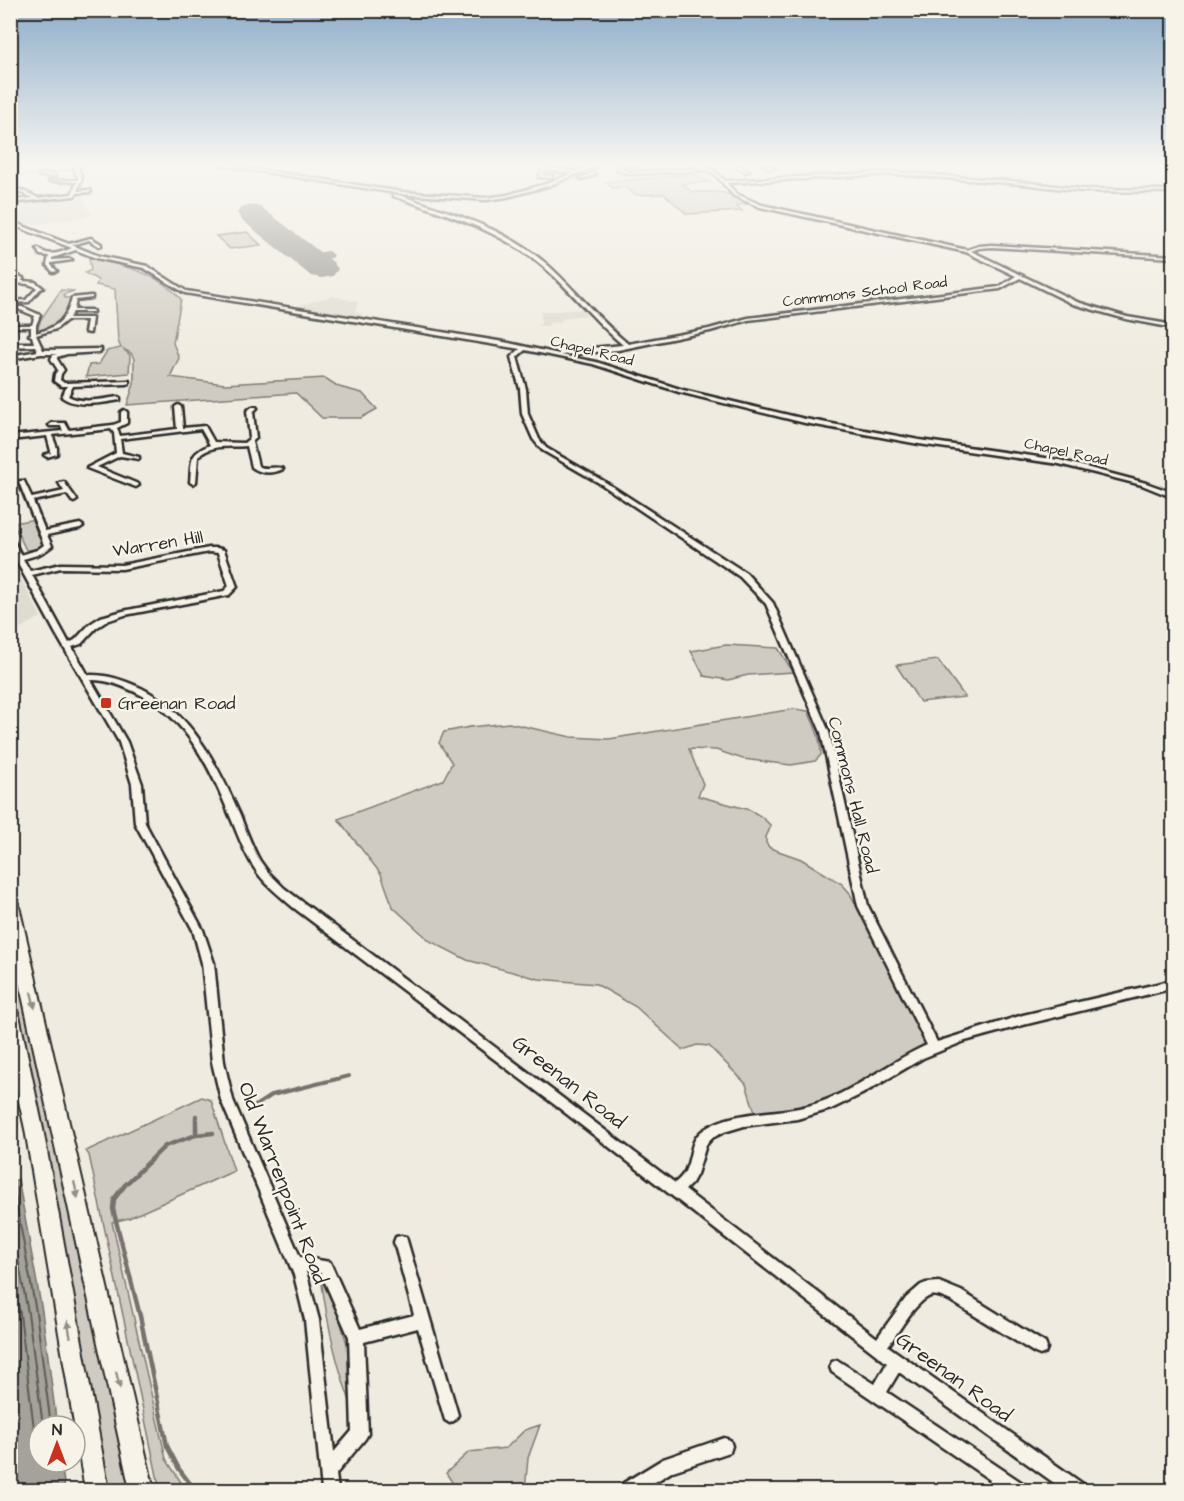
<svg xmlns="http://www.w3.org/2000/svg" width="1184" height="1501" viewBox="0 0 1184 1501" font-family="'Architects Daughter',sans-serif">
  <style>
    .built { fill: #dedbd1 }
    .green { fill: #cfcbc2; stroke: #7d7b76; stroke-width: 1.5 }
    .water { fill: #a4a29a; stroke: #74726e; stroke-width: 1.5 }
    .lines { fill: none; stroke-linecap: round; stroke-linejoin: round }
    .shore { stroke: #5b5b57; stroke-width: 2 }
    .stream-far1 { stroke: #74726e; stroke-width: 4 }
    .stream { stroke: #74726e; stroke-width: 4.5 }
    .taxiway { fill: #8d8b86; fill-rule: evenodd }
    .runway { fill: #8d8b86; fill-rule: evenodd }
    .minor-casing { stroke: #2b2b2b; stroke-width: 5 }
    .highway-casing { stroke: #2b2b2b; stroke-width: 4 }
    .minor { fill: #f7f3e8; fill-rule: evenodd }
    .highway { fill: #f7f3e8; fill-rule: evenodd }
    .oneway { fill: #918f8a }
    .poi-dot { fill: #c8321e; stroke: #f7f3e8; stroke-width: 2 }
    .labels { text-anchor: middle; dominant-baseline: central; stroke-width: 5; stroke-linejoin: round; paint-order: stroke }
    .far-street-label { font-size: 15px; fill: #2b2b2b; stroke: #f7f3e8 }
    .street-label { font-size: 18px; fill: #2b2b2b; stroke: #f7f3e8 }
    .poi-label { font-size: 18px; fill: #2b2b2b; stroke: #f7f3e8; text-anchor: start }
    .near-street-label { font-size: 21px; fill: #2b2b2b; stroke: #f7f3e8 }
  </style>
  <rect width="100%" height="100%" fill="#efebe0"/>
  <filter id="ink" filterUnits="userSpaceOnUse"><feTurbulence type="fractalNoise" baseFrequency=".0167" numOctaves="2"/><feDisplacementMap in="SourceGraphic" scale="12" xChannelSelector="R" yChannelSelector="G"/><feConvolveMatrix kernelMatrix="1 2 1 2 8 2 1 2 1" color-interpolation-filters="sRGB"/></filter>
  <g filter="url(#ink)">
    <!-- built -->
    <path class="built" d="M82 196 92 216 28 225 11 221 10 203Z
      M333 296 358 302 355 312 363 314 355 318 293 307Z
      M584 309 591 315 568 317 561 320 560 322 549 323 548 326H537L541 324V312Z
      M11 560 41 617 11 633H10Z"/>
    <!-- green -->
    <path class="green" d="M11 165H76L71 170 11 177Z
      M694 174 710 182 682 184 692 192C717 191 728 191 749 204L736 205 742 211 687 214 664 194 636 195 624 187 612 188 606 182Z
      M247 232 261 245 230 249 216 236Z
      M89 258C123 266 156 271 181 299L173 343 179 358 170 377 225 384 325 378 339 387 362 393 377 409 361 418H322L296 393 127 405 134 384V359L131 353 123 349 130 355 129 373 86 377 89 365 99 364 107 351 121 348 118 341 115 289 96 285 98 280 85 273 91 270Z
      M61 290 75 291 64 294 65 298H70C69 315 55 332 37 331L41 319Z
      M35 519 44 544 35 550H26L13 523Z
      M726 645 778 648 793 672 748 675 728 680 704 676 691 651Z
      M938 660 965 697 920 702 896 665Z
      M794 709 808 711C815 726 821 739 821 755L815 761 791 765 743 759 716 750 689 749 703 784 698 796 750 810 762 817 771 826 766 837V843L770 848 801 859 842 884 849 892 934 1048 810 1111 756 1116 746 1084 709 1046 697 1045 683 1050 636 1007 596 984 539 979 467 960 430 941 393 907 381 874 338 819 443 780 452 763 439 743 444 732 470 727 509 723 571 737 609 739Z
      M10 929 126 1473 130 1490H107L11 976Z
      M202 1097 211 1100 234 1171 129 1218 112 1222 166 1459 186 1490H160L89 1155 86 1151Z
      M321 1277 333 1297 351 1357 355 1414C337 1370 327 1324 321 1277Z
      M540 1425 528 1458 525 1490H463L454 1485 446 1473 469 1452 506 1448 525 1430Z"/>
    <!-- water -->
    <path class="water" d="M18 1179 42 1311 57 1426H39V1462H61L65 1490H11L10 1183Z"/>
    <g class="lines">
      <!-- shore -->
      <path class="shore" d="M10 1188 14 1190 36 1312 51 1426
        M10 1215 28 1313 43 1426
        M10 1265 20 1314 34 1429 39 1439"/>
      <!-- stream-far1 -->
      <path class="stream-far1" d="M249 1110 272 1095 349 1076"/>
      <!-- stream -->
      <path class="stream" d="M196 1116V1135
        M195 1490 179 1469 167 1446 140 1316 113 1209 114 1199 125 1185 165 1146 196 1135 213 1133"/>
      <!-- taxiway -->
      <path class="taxiway" d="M255 208 259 209V213L247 215V211Z
        M328 251 334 255 332 258 308 262 302 258 304 255Z"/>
      <!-- runway -->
      <path class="runway" d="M251 205 261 207 333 262 338 269 333 276 322 278 311 276 241 219 237 213 241 207Z"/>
      <defs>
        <path id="minor" d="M78 165H82L78 168 82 178 77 191 90 190 91 192 77 193 74 196 10 203V201L33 198 10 188V185L38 198 72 194 77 182 49 181 78 180V178L74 168Z
          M221 165H230L402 192 486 198 507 195 546 184 574 173 545 170 542 175 552 176V178L539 177 544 165 547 166 546 168 574 171 575 172 594 165H599L548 186 507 197 486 200 402 194Z
          M617 165H639L624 166 621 169 631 172 702 168 695 165C707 165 717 172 725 181L893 172 1022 182 1082 189 1174 190V192L1082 191 1022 184 893 174 727 183 736 194 762 205 967 250 979 246 992 245 1174 256V258L992 247 979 248 971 251 1077 302 1127 317 1174 325V328L1126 319 1073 304 1020 278 1000 289 748 320 710 331 618 350 561 355 596 362 683 390 805 419 919 440 1059 460 1146 483 1174 493V498L1142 485 1059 464 919 444 805 423 679 392 593 364 525 350 517 357 526 389 528 414 539 439 546 448 605 482 746 573 773 603 829 732 868 906 937 1042 1023 1015 1174 980V988L1023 1025 965 1041 923 1058 862 1094 831 1109 797 1119 744 1126 724 1132 712 1138 706 1145 697 1174 692 1183 685 1190 877 1338 906 1298 921 1285 926 1283 939 1282 961 1291 1045 1343 1047 1348 1045 1353 1040 1355 1035 1353 951 1301C944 1298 936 1293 928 1297 913 1305 898 1333 888 1346L1083 1484 1085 1490H1064L899 1372 887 1392 1024 1484 1026 1490H1005L1002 1489V1490H986L990 1480 832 1372 830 1367 832 1362 837 1360 875 1384 887 1363 559 1108 294 908C279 895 263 883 253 866 243 850 237 832 230 816 211 769 186 717 139 694 123 686 109 680 91 680L127 742 142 784 145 823 203 930 214 963 224 1062 233 1100 300 1257 330 1262 360 1329 414 1315 394 1242 396 1237 401 1236 406 1237 458 1415 455 1420 450 1423 445 1420 418 1328 364 1342 368 1434 365 1439 336 1474 338 1490H322L305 1320 294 1275 221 1100 212 1062 202 963 193 930 135 823 132 784 119 742 56 634 10 549V540L14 542 21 555 37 550 44 545 19 482 20 481H24L32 498 64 491 59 483 64 482 77 500 74 502 72 501 67 494 33 501 45 531 80 524 83 526 80 528 47 535 52 546C43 554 34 556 23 559L30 571 61 564 122 565 209 548H217L224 550 237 587 229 595 125 615 107 621 96 628 81 644 72 647 88 675C107 674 124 680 141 688 192 713 218 766 240 815 246 831 252 847 260 861L268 872 284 888 675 1183C679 1179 684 1175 686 1169 692 1156 690 1140 702 1131 729 1111 768 1114 799 1108 847 1099 884 1064 927 1045L858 906 821 732 766 604 740 577 601 484 542 450 533 439 522 414 520 389 511 357 520 349 185 293 144 268 96 258 76 250 52 258V260L70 259 72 260 51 263V265L57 271 53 272 47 265 49 256 40 255 37 249H39C49 258 62 252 72 248L10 224V221L69 244 91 238 101 244V246H99L89 240 72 245 99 256 147 266 186 291 504 342 559 354V352L561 351 623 345C595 322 573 292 545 268 501 230 446 214 393 196V194C404 196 416 201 428 205 471 219 515 236 550 267 577 292 600 321 628 344L709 329 748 318 999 287 1016 276 966 252 760 207 734 196 715 174 706 170 631 174 617 170 620 166ZM209 552 218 553 229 586 224 591 123 611 101 617 90 624 75 640 69 643 32 575 61 568 122 569ZM306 1271 321 1273 349 1337 352 1431 334 1452 319 1320Z
          M734 165H739L749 171 746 172Z
          M764 165H769L774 168 771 169Z
          M594 173 595 175 582 179 580 178Z
          M54 174 55 176H39L41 175Z
          M10 258 13 260V261H10Z
          M10 272 23 278 22 281 35 282 43 288 40 289 29 302 10 303V301L26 300 37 288C29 282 20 283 10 285V283L18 279 10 275Z
          M90 296H92V298L76 300 74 310H91L93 311V312H73L69 318H92L90 333 85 332 87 320H67L56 329 36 335 43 350 101 349V351L99 352 67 354 57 357V359L64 370 61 374 60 380 64 383 129 381V383L127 384 73 386 68 396C82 404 103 399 118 397L120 398V400C102 403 77 408 62 397L67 386H61L54 381 55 374 58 370 51 359 53 355 57 354H41L10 359V356L38 351 35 346 10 347V343H34L32 336 29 335 31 334V327H10V325H32L35 316 18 309V307H22L40 315 36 325V333C58 327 66 320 72 298Z
          M10 373 13 375 14 382H10Z
          M178 405 181 407 183 428 205 426 214 442 244 443 250 438 247 411 252 407H256L257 408 253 412 256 438 252 442 258 466C267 471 276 465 283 469 273 474 261 474 252 467L247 446C228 448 212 443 198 457L196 482 193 484 190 482C192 461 188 454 210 445L201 429 120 439 122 453 139 457V459L120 456 97 467 138 484 139 485 136 487 87 468 116 453 114 433 111 429 52 435 57 448V454L47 457 44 455 51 453V451L47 436 10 440V436L63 431 61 426H50L49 425 52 423H65L69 430 113 425 121 422V412L124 410 127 412V423L117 428 120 436 177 429 175 407Z
          M724 1438 730 1440 732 1446 730 1452 673 1471 642 1490H620L622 1484 663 1459Z"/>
        <path id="highway" d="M10 897 16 898 18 902 154 1490H130L10 940Z
          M10 1008 16 1010 19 1015 43 1129 109 1490H85L25 1129 10 1060Z"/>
      </defs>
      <!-- minor casing -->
      <use href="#minor" class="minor-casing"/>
      <!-- highway casing -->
      <use href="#highway" class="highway-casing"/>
      <!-- minor -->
      <use href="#minor" class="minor"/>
      <!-- highway -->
      <use href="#highway" class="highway"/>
    </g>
    <!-- one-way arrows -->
    <defs><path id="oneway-solid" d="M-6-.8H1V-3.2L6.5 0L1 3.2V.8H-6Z" transform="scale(1.5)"/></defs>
    <g class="oneway">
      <use href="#oneway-solid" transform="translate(33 1000) rotate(77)"/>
      <use href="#oneway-solid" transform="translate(76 1190) rotate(77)"/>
      <use href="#oneway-solid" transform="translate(69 1329) rotate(-100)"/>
      <use href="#oneway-solid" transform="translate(118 1380) rotate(77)"/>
    </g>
  </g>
  <!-- sky -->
  <linearGradient id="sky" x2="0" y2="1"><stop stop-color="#8dadc9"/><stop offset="0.44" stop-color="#f8f6f1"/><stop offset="1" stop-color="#f8f6f1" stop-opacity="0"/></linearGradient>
  <rect width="1184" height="375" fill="url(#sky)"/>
  <!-- markers -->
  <rect class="poi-dot" x="100" y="697" width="12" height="12" rx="3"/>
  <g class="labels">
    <!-- far-street labels -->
    <g class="far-street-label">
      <text transform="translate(865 292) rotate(-7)">Conmmons School Road</text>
      <text transform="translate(592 351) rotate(14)">Chapel Road</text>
      <text transform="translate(1066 452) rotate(12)">Chapel Road</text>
    </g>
    <!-- street labels -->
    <g class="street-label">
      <text transform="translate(158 544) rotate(-9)">Warren Hill</text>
      <text transform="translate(853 795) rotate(76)">Commons Hall Road</text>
    </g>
    <!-- poi labels -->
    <g class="poi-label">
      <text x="118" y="703">Greenan Road</text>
    </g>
    <!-- near-street labels -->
    <g class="near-street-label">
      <text transform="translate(569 1082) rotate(38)">Greenan Road</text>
      <text transform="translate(283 1183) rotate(69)">Old Warrenpoint Road</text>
      <text transform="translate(954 1377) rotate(36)">Greenan Road</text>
    </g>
  </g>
  <!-- margin -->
  <rect width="1184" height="1501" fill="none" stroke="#f7f3e8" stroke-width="36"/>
  <rect x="18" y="18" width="1148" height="1465" fill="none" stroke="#2b2b2b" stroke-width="2" filter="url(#ink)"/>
  <!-- north arrow -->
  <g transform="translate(57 1444)"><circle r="28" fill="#f7f3e8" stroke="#a5a39c" stroke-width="1.5"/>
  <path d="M0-4.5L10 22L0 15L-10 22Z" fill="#c8321e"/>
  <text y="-9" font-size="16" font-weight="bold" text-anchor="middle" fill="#2b2b2b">N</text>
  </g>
</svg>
